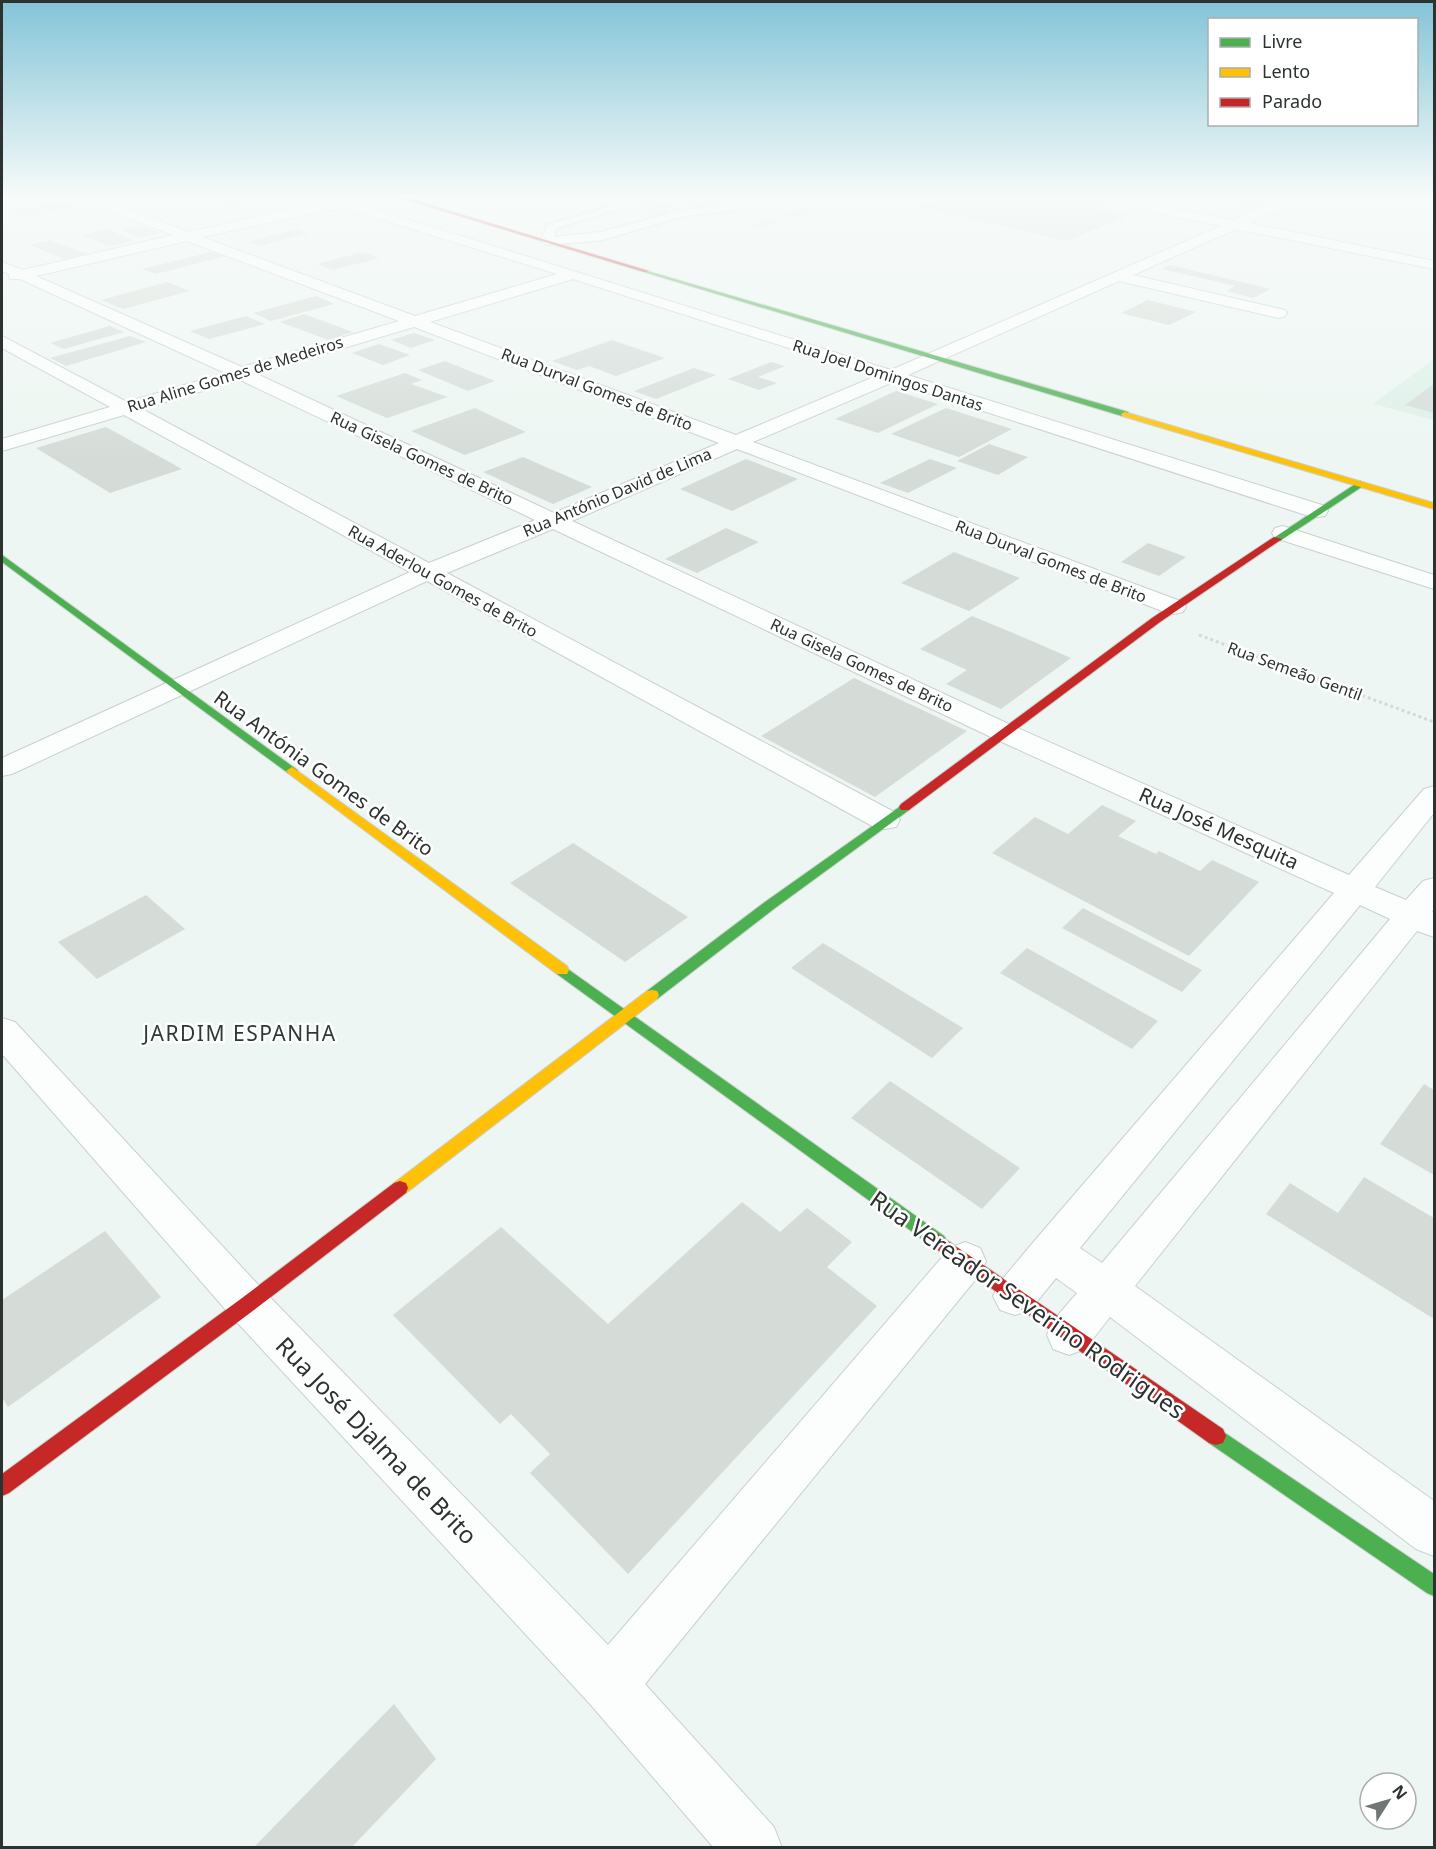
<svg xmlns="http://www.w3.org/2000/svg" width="1436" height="1849" viewBox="0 0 1436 1849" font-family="'Noto Sans',sans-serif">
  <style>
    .built { fill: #ddf0e8 }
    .building { fill: #d5dcd8 }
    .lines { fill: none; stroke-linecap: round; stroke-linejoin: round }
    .lane-casing { stroke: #c9d0cd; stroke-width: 3 }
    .street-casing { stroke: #c9d0cd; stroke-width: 2 }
    .fast-casing { stroke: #c9d0cd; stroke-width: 2 }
    .slow-casing { stroke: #c9d0cd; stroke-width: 2 }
    .jam-casing { stroke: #c9d0cd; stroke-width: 2 }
    .path { stroke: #d5d8d7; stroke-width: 3; stroke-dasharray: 3 3; stroke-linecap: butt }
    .lane { fill: #fcfefd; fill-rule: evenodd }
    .street { fill: #fcfefd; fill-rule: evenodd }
    .fast { fill: #4caf50; fill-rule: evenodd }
    .slow { fill: #ffc107; fill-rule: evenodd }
    .jam { fill: #c62828; fill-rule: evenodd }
    .labels { text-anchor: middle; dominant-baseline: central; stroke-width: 5; stroke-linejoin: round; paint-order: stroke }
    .far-street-label { font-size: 16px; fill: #2c3230; stroke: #fff }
    .street-label { font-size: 20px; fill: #2c3230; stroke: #fff }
    .neighbourhood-label { font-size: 21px; letter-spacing: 1.5px; fill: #2c3a34; stroke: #fff }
    .near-street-label { font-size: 24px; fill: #2c3230; stroke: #fff }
  </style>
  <rect width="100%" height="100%" fill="#edf6f2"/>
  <!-- built -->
  <path class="built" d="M1434 359V420L1373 404Z"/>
  <!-- building -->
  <path class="building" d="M659 198H731L702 207 671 199 648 205 639 203Z
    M947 198H1080L1109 204 1097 208 1130 215 1067 241 919 207Z
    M1220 198H1247L1265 201 1254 206Z
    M231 200 242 204 229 207 218 204Z
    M65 201 77 206 25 217 12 211Z
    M672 203 679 205 663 209 688 215 670 220 632 210Z
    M802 208 814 211 794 217 783 214Z
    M766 220 777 223 760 228 749 226Z
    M141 226 159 233 139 238 120 230Z
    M108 229 135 241 109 246 83 235Z
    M297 229 308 233 259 246 247 242Z
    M50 240 87 254 65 259 29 245Z
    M211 252 225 256 156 274 142 269Z
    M363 252 379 258 333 270 317 264Z
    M1170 265 1271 289 1253 298 1226 291 1235 286 1162 269Z
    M167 282 190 291 123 309 101 300Z
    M316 296 334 304 271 321 253 313Z
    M1148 300 1196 312 1169 325 1121 313Z
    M304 314 353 332 328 340 280 322Z
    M246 316 265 324 209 339 190 331Z
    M110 326 124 332 64 349 50 343Z
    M414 333 435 340 411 348 391 340Z
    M130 336 146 342 66 366 50 358Z
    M612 340 665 358 616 376 589 366 577 370 552 361Z
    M379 344 410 355 383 365 352 353Z
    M445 361 495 381 468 391 418 370Z
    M771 362 785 366 758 377 777 383 759 390 728 379Z
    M694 368 716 375 656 399 634 391Z
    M405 373 422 380 411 384 448 397 387 418 336 396Z
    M1434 384V413L1405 405Z
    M896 391 938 404 878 433 835 419Z
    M475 408 526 432 465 455 411 431Z
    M946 408 1012 429 959 457 891 434Z
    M106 427 182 469 110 493 36 448Z
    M989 444 1028 457 998 475 957 461Z
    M523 457 592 487 553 504 483 472Z
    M746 459 798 479 732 511 680 489Z
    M930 459 957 468 908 493 880 483Z
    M726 528 759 542 697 573 665 559Z
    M1148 543 1186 557 1159 576 1121 562Z
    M954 552 1020 578 969 611 901 583Z
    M972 616 1018 635 1071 658 1001 709 946 684 967 670 920 649Z
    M854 678 967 731 875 797 761 736Z
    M1102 805 1136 821 1118 836 1156 854 1159 851 1200 871 1212 860 1259 882 1189 956 992 853 1035 817 1068 834Z
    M573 843 688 917 625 962 510 883Z
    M146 895 185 929 97 979 58 942Z
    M1083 908 1202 970 1182 992 1062 928Z
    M823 943 963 1028 932 1058 791 968Z
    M1027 948 1158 1021 1132 1049 1000 973Z
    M890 1081 1020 1168 982 1209 851 1118Z
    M1424 1084 1434 1090V1175L1380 1144Z
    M1364 1177 1434 1218V1319L1266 1214 1290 1183 1338 1213Z
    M742 1202 780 1232 807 1208 852 1242 827 1267 877 1306 628 1574 530 1473 550 1454 511 1414 500 1424 393 1315 501 1227 608 1324Z
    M105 1231 161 1297 8 1407 2 1397V1300Z
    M394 1704 436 1759 351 1848H253Z"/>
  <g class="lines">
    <defs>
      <path id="lane" d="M637 198H655L560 227 556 229 554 237 601 232 683 210 730 205 755 198H773L731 211 684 216 602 240 547 245 541 241 547 225Z"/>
      <path id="street" d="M80 198H97L189 232 297 207 329 202 355 203 891 370 1221 226 1104 202 1098 198H1122L1233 220 1285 198H1301L1300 201 1249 223 1434 261V269L1236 229 1133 275 1285 310 1287 313 1285 316 1279 318 1119 281 908 375 1325 506 1328 511 1325 516 1317 517 1309 516 893 382 753 442 1183 602 1186 607 1183 612 1174 614 1165 612 737 449 572 521 1013 726 1349 875 1424 789 1434 786V813L1375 887 1406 900 1423 881 1434 878V909L1432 912 1434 913V937L1417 931 1135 1286 1434 1501V1556L1416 1549 1110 1317 1085 1349 1069 1355 1053 1349 1047 1335 1053 1321 1077 1293 1056 1278 1030 1310 1015 1315 1000 1310 993 1296 1000 1282 1036 1239 1334 893 993 738 553 529 447 573 896 813 900 820 896 827 885 829 874 827 427 581 12 774 2 776V758L410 572 124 415 2 451V439L110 407 2 348V336L127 402 225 373 20 279H10L9 274 2 271V262L23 270 173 235 81 201ZM329 210 354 211 557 274 415 316 202 237ZM187 241 399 321 242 367 36 276ZM573 279 876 376 736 435 430 322ZM414 327 719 443 554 513 257 374ZM240 380 535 520 429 563 142 409ZM1360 905 1390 919 1102 1263 1080 1248Z
        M540 198 571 200 613 198 607 202 571 208 541 201Z
        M1418 198H1434V204L1419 201Z
        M1283 526 1434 575V589L1275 538 1272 533 1275 528Z
        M2 1018 15 1022 263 1290 608 1645 950 1248 965 1242 980 1248 986 1261 980 1274 645 1684 774 1827 782 1848H714L590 1704 233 1318 2 1054Z"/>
      <path id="fast" d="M644 270 1128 412 1129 414 1122 416 644 272Z
        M1360 481 1364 484 1363 486 1280 541 1272 539Z
        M2 555 296 769 298 771 296 773H288L2 562Z
        M905 803 909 804 911 807 909 810 775 908 657 999H647L645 995 647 991 765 902Z
        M562 965 944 1236 947 1241 944 1246 938 1248 932 1246 557 974 555 970 557 966Z
        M1216 1427 1434 1574V1596L1427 1593 1209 1443 1206 1436 1209 1429Z"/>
      <path id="slow" d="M1125 412 1434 503V509L1122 416 1121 414Z
        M292 767 567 966 569 970 567 974H557L288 773 286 771Z
        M652 990 657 991 659 995 657 999 406 1193 400 1195 394 1193 392 1188 394 1183 647 991Z"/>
      <path id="jam" d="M399 198H407L649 271 644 272Z
        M1274 537 1282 539 1160 622 909 810H901L899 807 901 804 1152 618Z
        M400 1181 406 1183 408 1188 406 1193 254 1310 9 1493 2 1496V1474L242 1298 394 1183Z
        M938 1234 1223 1429 1226 1436 1223 1443 1216 1445 1209 1443 932 1246 929 1241 932 1236Z"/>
    </defs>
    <!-- lane casing -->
    <use href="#lane" class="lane-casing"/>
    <!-- street casing -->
    <use href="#street" class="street-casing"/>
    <!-- fast casing -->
    <use href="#fast" class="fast-casing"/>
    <!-- slow casing -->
    <use href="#slow" class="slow-casing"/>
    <!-- jam casing -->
    <use href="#jam" class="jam-casing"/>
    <!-- path -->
    <path class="path" d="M1199 635 1434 722"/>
    <!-- lane -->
    <use href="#lane" class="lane"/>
    <!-- street -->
    <use href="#street" class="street"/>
    <!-- fast -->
    <use href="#fast" class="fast"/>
    <!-- slow -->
    <use href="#slow" class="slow"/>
    <!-- jam -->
    <use href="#jam" class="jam"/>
  </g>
  <!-- sky -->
  <linearGradient id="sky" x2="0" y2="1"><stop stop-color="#83c4d8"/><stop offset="0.43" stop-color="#f7fbf9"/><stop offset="1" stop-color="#f7fbf9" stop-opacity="0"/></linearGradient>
  <rect width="1436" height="457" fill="url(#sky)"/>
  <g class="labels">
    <!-- far-street labels -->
    <g class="far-street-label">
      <text transform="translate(235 374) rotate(-17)">Rua Aline Gomes de Medeiros</text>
      <text transform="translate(888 375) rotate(18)">Rua Joel Domingos Dantas</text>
      <text transform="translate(597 389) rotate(21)">Rua Durval Gomes de Brito</text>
      <text transform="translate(422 458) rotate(25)">Rua Gisela Gomes de Brito</text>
      <text transform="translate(617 492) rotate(-23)">Rua António David de Lima</text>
      <text transform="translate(1051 561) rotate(21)">Rua Durval Gomes de Brito</text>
      <text transform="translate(443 581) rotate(29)">Rua Aderlou Gomes de Brito</text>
      <text transform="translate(862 665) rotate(25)">Rua Gisela Gomes de Brito</text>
      <text transform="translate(1295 671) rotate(20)">Rua Semeão Gentil</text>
    </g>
    <!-- street labels -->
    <g class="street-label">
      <text transform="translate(324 773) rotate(36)">Rua Antónia Gomes de Brito</text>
      <text transform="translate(1219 828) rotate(24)">Rua José Mesquita</text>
    </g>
    <!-- neighbourhood labels -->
    <g class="neighbourhood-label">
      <text x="240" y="1033">JARDIM ESPANHA</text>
    </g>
    <!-- near-street labels -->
    <g class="near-street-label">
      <text transform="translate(1028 1304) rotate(35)">Rua Vereador Severino Rodrigues</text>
      <text transform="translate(377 1440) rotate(46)">Rua José Djalma de Brito</text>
    </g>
  </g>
  <!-- border -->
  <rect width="1436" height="1849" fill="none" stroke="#2c3230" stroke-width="6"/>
  <!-- legend -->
  <rect x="1208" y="18" width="210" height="108" fill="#ffffff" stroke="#abadac" stroke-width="1.5"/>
  <rect x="1220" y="38" width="30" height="9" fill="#4caf50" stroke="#abadac" stroke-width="1.5"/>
  <text x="1262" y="48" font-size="18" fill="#2c3230">Livre</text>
  <rect x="1220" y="68" width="30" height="9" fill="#ffc107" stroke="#abadac" stroke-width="1.5"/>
  <text x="1262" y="78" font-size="18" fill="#2c3230">Lento</text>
  <rect x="1220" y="98" width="30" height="9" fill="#c62828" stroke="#abadac" stroke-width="1.5"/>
  <text x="1262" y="108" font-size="18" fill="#2c3230">Parado</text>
  <!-- north arrow -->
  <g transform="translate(1388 1801) rotate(53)"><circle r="28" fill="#ffffff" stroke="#abadac" stroke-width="1.5"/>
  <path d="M0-4.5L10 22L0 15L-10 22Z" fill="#707774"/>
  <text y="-9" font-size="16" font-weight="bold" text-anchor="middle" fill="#2c3230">N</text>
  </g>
</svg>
